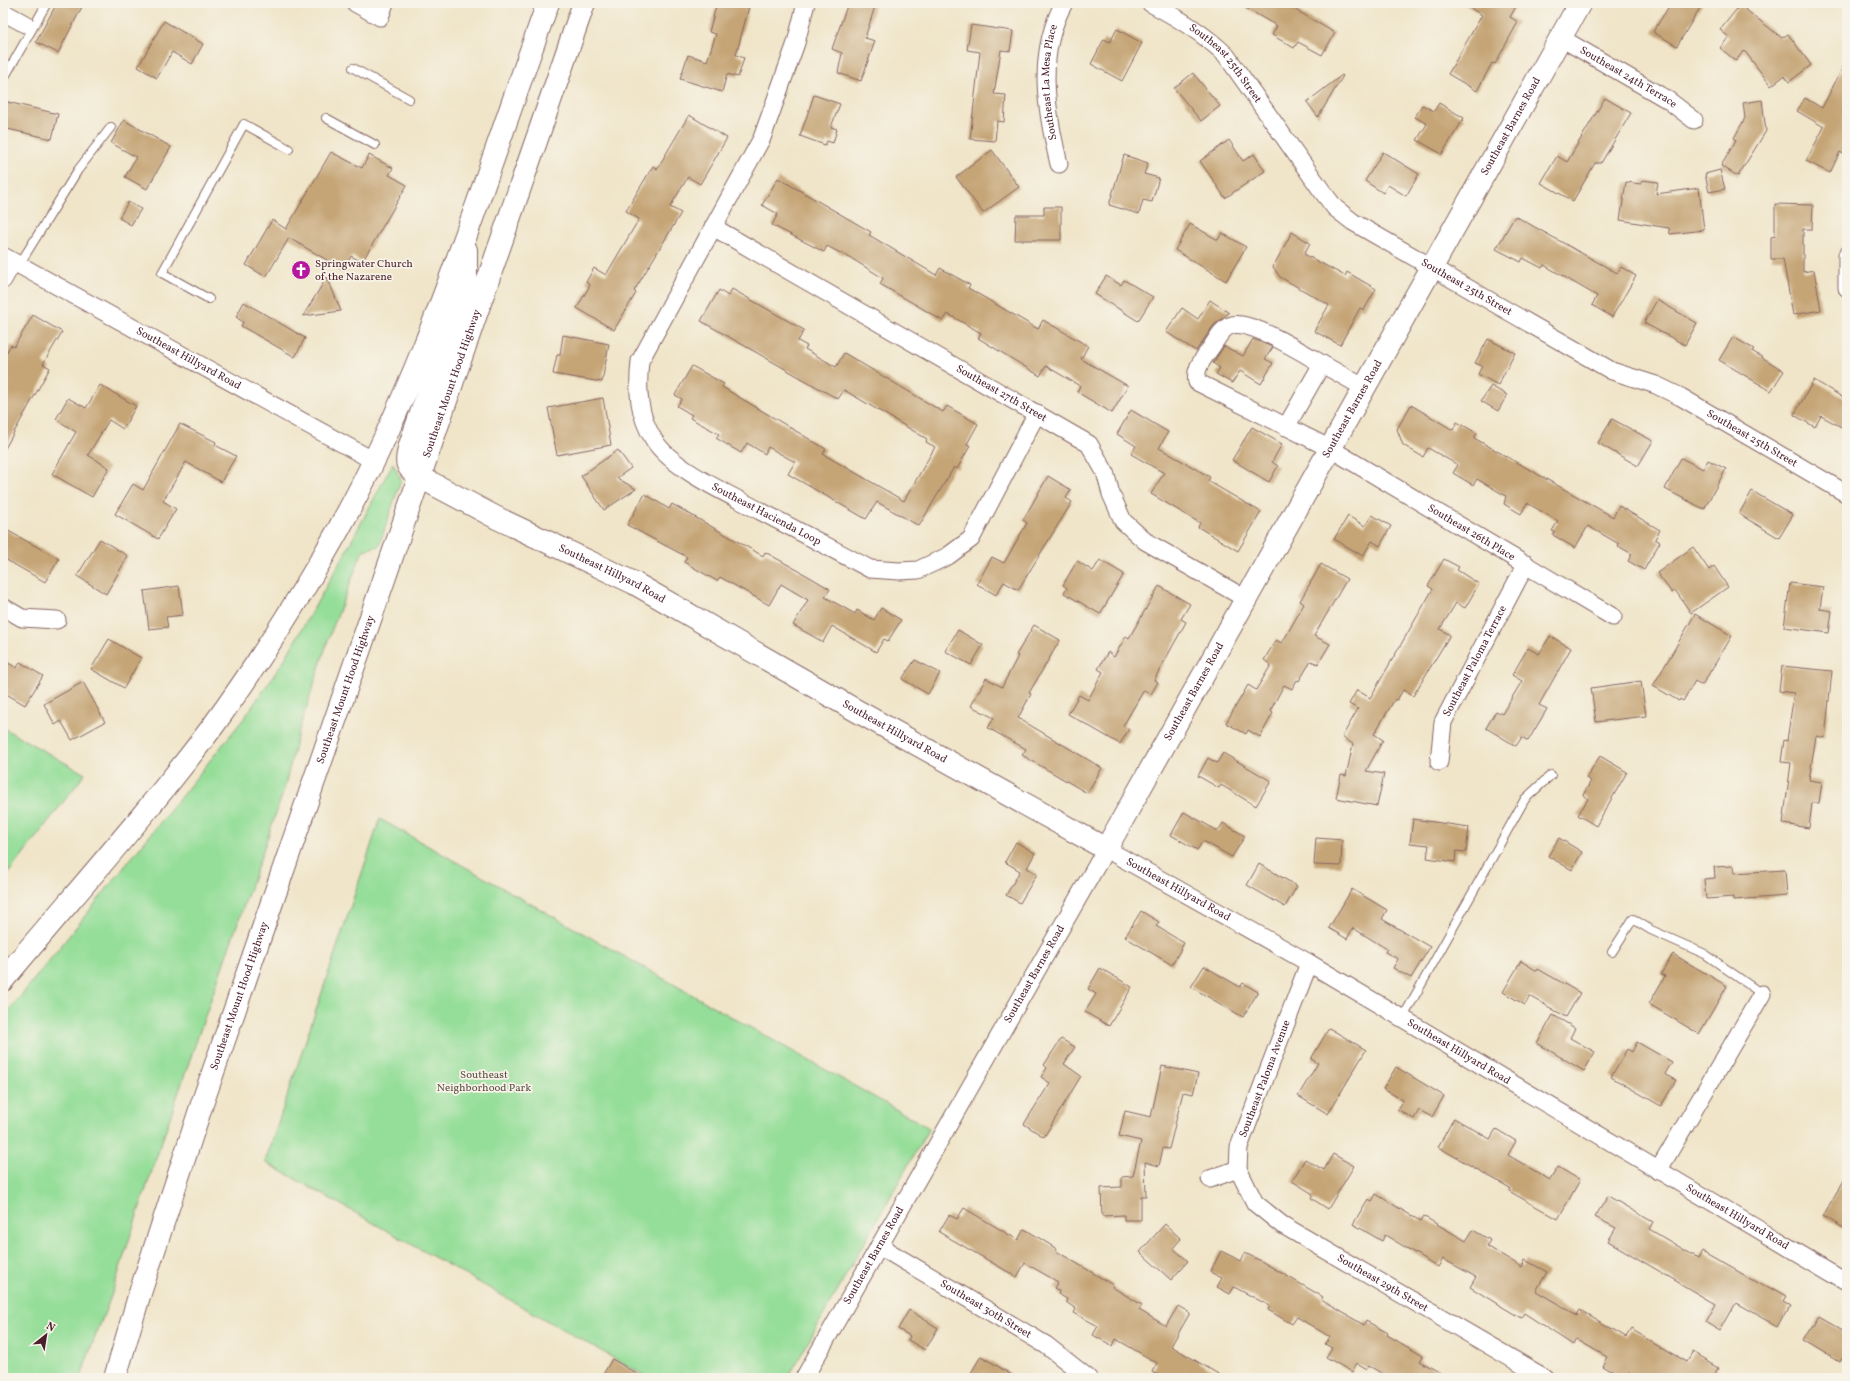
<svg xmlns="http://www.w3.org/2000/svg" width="1850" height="1381" viewBox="0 0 1850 1381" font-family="Vollkorn,serif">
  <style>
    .green { fill: #95de99; stroke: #707e62 }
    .building { fill: #c5a476 }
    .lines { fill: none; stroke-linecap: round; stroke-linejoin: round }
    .lane-casing { stroke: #846462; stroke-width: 10 }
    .street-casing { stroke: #846462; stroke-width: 19 }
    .secondary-casing { stroke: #846462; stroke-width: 24 }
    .highway-casing { stroke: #846462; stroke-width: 24 }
    .lane { stroke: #fff; stroke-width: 8 }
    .street { stroke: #fff; stroke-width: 17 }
    .secondary { stroke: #fff; stroke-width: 22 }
    .highway { stroke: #fff; stroke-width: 22 }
    .labels { text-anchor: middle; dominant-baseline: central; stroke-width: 3.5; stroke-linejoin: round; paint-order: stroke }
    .street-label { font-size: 11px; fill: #4a1f2b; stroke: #f7f3e8 }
    .poi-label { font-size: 11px; fill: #4a1f2b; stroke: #f7f3e8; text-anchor: start }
    .park-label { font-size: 11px; fill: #5d4f46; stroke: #f7f3e8 }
  </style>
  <rect width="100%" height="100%" fill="#f7f3e8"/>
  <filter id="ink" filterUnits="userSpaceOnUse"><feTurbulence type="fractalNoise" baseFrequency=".025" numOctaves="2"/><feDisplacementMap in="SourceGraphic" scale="8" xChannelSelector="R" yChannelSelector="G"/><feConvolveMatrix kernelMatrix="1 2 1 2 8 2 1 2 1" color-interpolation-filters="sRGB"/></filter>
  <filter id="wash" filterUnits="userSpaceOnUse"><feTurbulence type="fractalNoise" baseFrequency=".012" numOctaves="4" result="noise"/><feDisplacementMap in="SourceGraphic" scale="16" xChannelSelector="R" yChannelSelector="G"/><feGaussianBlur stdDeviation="0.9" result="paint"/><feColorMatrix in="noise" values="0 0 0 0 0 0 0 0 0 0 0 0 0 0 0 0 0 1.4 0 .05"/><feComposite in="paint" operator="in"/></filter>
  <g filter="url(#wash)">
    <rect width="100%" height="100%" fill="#f0e5c9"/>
    <!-- green -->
    <path class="green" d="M393 463 401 480 379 546 363 550 329 637 297 737 284 790C227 956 166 1122 113 1290 103 1320 89 1348 81 1378H3V1018L245 717 283 662 343 557Z
      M3 728 85 774 3 880Z
      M380 819 929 1128 788 1378H649L265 1162Z"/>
    <g id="blocks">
      <!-- building -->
      <path class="building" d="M57 3H84L58 53 36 42Z
        M717 3H750L736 55 744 58 738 77 727 74 722 92 680 79 688 55 707 61 716 34 709 32Z
        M848 3H876L865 38 875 41 861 81 838 73 842 53 832 49Z
        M1237 3H1284L1335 33 1322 55 1298 42 1294 48 1272 35 1277 26Z
        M1462 3H1518L1510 17 1518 22 1495 64 1492 63 1477 91 1448 74 1482 15Z
        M1671 3H1703L1677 46 1653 32Z
        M1740 5 1782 38 1788 34 1811 65 1789 82 1784 76 1771 86 1744 50 1736 61 1720 48 1729 37 1720 30Z
        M164 21 203 44 192 64 172 52 157 78 138 67Z
        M971 25 1013 31 1010 51 1001 50 994 94 1006 95 1004 122 997 121 995 141 970 139 980 52 967 50Z
        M1117 29 1142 43 1122 81 1091 64 1104 39 1110 42Z
        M1847 59V156L1840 152 1830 173 1806 161 1824 127 1797 111 1805 98 1822 108Z
        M1193 73 1220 106 1201 121 1174 88Z
        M1342 75 1343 76 1318 117 1307 102Z
        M814 95 840 104 831 127 837 129 833 143 827 141 825 145 800 136Z
        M1605 98 1631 113 1601 163H1595L1573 201 1541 183 1557 156 1567 162Z
        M1762 100 1766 131 1738 176 1721 166 1736 140 1734 138 1745 118 1743 103Z
        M3 101 58 114 52 139 3 128Z
        M1439 103 1464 118 1442 154 1417 140 1427 124 1415 117 1422 105 1434 111Z
        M689 115 727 138 700 184 688 177 670 207 681 213 634 291 636 293 614 330 577 308 590 285 586 282 594 268 606 275 639 219 626 211 653 166 657 169Z
        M124 120 171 147 147 189 125 177 136 157 111 143Z
        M1229 140 1243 161 1254 154 1265 171 1225 198 1200 161Z
        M992 150 1019 187 983 213 956 177Z
        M331 152 362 168 369 155 393 168 389 175 407 185 362 262 351 256 344 270 289 238 266 277 246 265 272 220 286 229Z
        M1383 152 1419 174 1406 196 1388 185 1383 193 1365 181Z
        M1124 155 1148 163 1144 174 1159 178 1152 202 1143 200 1139 214 1109 205Z
        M1720 170 1725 189 1709 192 1705 174Z
        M778 178 871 232 869 235 936 275 940 268 970 285 968 288 1038 329 1043 320 1088 346 1081 359 1128 386 1112 413 1077 392 1080 386 1046 366 1040 376 978 338 981 333 948 314 943 321 918 306 880 284 883 278 854 260 827 246 824 252 772 225 778 214 762 205Z
        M1642 180 1658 182 1656 194 1699 188 1704 230 1670 234 1669 228 1620 220 1626 182 1641 184Z
        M128 202 141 209 131 225 119 218Z
        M1775 204 1813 205 1812 229H1803V272L1814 270 1821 310 1793 315 1783 259H1771V237L1775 236Z
        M1044 207H1061V240H1015L1016 215H1044Z
        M1515 216 1617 273 1621 267 1636 276 1612 317 1592 305 1597 296 1544 265 1542 268 1523 258 1521 262 1496 249Z
        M1190 224 1218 240 1222 233 1246 247 1226 281 1175 250Z
        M1292 232 1310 243 1304 254 1345 276 1347 272 1376 289 1364 310 1360 308 1340 345 1314 331 1329 305 1280 277 1273 267Z
        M1106 276 1121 285 1124 280 1153 297 1138 321 1095 294Z
        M327 277 341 311 303 316Z
        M732 289 804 330 798 341 807 346 805 349 836 367 844 353 943 412 947 406 978 424 967 444 970 446 957 469 954 467 919 526 877 502 866 519 788 474 795 462 768 447 765 454 747 443 741 453 716 438 719 434 690 418 692 415 677 406 682 399 675 395 692 366 724 384 722 387 826 449 823 454 904 501 935 447 926 442 927 439 844 390 838 399 701 321 719 290 728 296Z
        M1210 300 1229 313 1214 325 1196 351 1166 332 1182 308 1198 319Z
        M1657 300 1697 323 1685 345 1644 323Z
        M244 302 305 338 295 357 241 326 243 322 236 317Z
        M33 315 62 332 43 364 50 368 3 452V358L11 345 14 347Z
        M563 335 609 344 602 382 553 374 557 355H560Z
        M1733 337 1754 349 1752 351 1784 371 1771 391 1719 360Z
        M1253 339 1273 347 1265 359 1273 363 1261 384 1240 371 1232 383 1216 374 1220 368 1213 363 1224 346 1243 356Z
        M1488 339 1515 353 1498 385 1478 374 1482 366 1475 363Z
        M1814 380 1847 400V430L1821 416 1815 427 1794 415Z
        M100 385 136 406 123 429 109 420 88 455 109 468 92 497 52 474 76 432 56 419 68 398 86 408Z
        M1491 386 1507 395 1498 411 1481 401Z
        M603 398 611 445 557 455 548 408Z
        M1411 405 1453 430 1457 422 1477 433 1474 438 1613 517 1619 506 1660 530 1655 539 1660 542 1644 570 1628 561 1632 554 1618 546 1619 544 1588 526 1575 548 1553 535 1555 532 1552 531 1558 521 1527 503 1521 514 1504 504 1506 496 1477 479 1473 485 1453 473 1458 465 1428 448 1423 457 1403 445 1397 429Z
        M1131 410 1168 432 1159 448 1210 477 1208 481 1261 512 1238 551 1198 527 1200 523 1151 494 1164 473 1131 454 1136 446 1117 434Z
        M1612 419 1653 441 1638 466 1598 443Z
        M180 424 216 442 215 445 236 456 221 482 186 462 163 501 176 509 158 539 115 514 133 484 143 490Z
        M1252 427 1282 444 1272 462 1278 466 1269 482 1232 460Z
        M618 450 631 468 617 478 636 489 604 510 581 476Z
        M1681 458 1703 469 1708 460 1726 469 1704 509 1665 489Z
        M1048 476 1071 490 1066 498 1072 502 1018 590 1004 582 996 595 977 584 992 557 1004 563 1027 523 1023 520Z
        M1752 491 1793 515 1779 538 1739 514Z
        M645 494 669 509 672 504 763 556 765 552 808 576 830 589 825 597 855 614 857 610 874 620 881 608 901 620 888 641 884 639 876 652 832 626 823 642 793 625 808 600 781 584 769 605 720 577 717 581 684 562 687 557 627 525Z
        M1372 515 1391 526 1380 546 1372 541 1363 556 1334 539 1348 516 1365 526Z
        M3 528 59 559 45 582 3 558Z
        M100 539 128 556 106 594 77 576Z
        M1693 547 1709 570 1714 566 1728 587 1691 613 1675 590 1672 593 1657 573Z
        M1444 559 1459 567 1457 570 1479 584 1465 608 1456 603 1440 629 1450 635 1413 696 1403 690 1397 700 1395 699 1374 734 1383 740 1366 771 1384 774 1377 806 1336 798 1341 775 1346 776 1353 744 1342 737 1358 709 1349 704 1357 690 1370 698 1433 589 1428 586Z
        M1100 560 1124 574 1100 614 1064 593 1067 588 1063 585 1077 561 1093 571Z
        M1321 564 1347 579 1314 636 1330 644 1318 664 1311 661 1299 681 1297 680 1292 689 1284 685 1270 711 1273 713 1260 737 1248 730 1246 734 1226 723 1248 685 1256 690 1271 665 1264 660 1276 640 1282 643 1304 604 1300 601Z
        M1790 583 1823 587 1820 609 1832 611 1829 633 1784 627Z
        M179 586 183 615 166 617 168 627 149 629 144 591Z
        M1159 586 1190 604 1181 619 1186 622 1154 680 1158 682 1151 694 1144 690 1123 726 1129 729 1120 744 1068 714 1079 695 1088 700 1103 672 1098 669 1108 652 1114 657 1126 636 1129 638Z
        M1695 614 1732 636 1702 685 1695 681 1683 701 1680 699 1679 701 1653 686Z
        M1034 625 1060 640 1029 693 1031 694 1018 718 1102 768 1087 793 1022 755 1026 749 988 728 994 718 971 706 986 678 1002 687 1018 656 1016 655Z
        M958 630 983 645 971 665 945 651Z
        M1550 636 1571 648 1539 705 1547 709 1528 741 1522 737 1516 746 1486 728 1496 711 1502 714 1522 681 1512 675 1528 648 1539 654Z
        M109 639 141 658 124 688 91 669Z
        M3 660 17 668 20 662 43 676 25 705 3 692Z
        M915 660 940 673 928 694 902 679Z
        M1782 666 1832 671 1825 738 1816 736 1809 780 1822 782 1819 803H1812L1809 828 1783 824 1791 763 1781 762 1784 740 1787 741 1794 693 1779 691Z
        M1641 681 1646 716 1596 722 1591 688Z
        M83 682 105 722 72 740 61 721 55 725 44 704Z
        M1223 753 1271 781 1256 806 1221 785 1219 788 1198 776 1208 758 1217 763Z
        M1600 756 1627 772 1596 826 1578 815 1588 799 1583 795 1591 781 1586 778Z
        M1184 812 1218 831 1223 823 1245 836 1232 857 1203 841 1197 850 1171 835Z
        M1413 819 1469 827 1466 852 1456 851 1455 862 1427 858 1429 845 1410 843Z
        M1316 838 1342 840 1341 866 1314 865Z
        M1559 838 1582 852 1572 870 1548 856Z
        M1016 842 1035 853 1027 868 1037 874 1020 903 1006 895 1020 871 1005 862Z
        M1259 864 1297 886 1285 907 1247 885Z
        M1733 866 1734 873 1785 870 1787 896 1733 900V897L1706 899 1704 879 1715 878 1714 867Z
        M1352 889 1387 910 1382 919 1430 947 1411 978 1393 968 1398 959 1385 952 1387 949 1353 928 1347 939 1329 928Z
        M1141 911 1159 922 1156 926 1184 943 1172 965 1125 937Z
        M1673 954 1727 986 1699 1034 1649 1004 1665 976 1661 974Z
        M1521 961 1537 971 1538 969 1580 993 1566 1017 1530 996 1525 1005 1503 992Z
        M1204 966 1240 987 1243 983 1258 992 1243 1017 1191 987Z
        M1100 968 1132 987 1109 1026 1085 1012 1096 994 1088 989Z
        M1553 1015 1575 1028 1570 1038 1595 1052 1584 1071 1537 1043Z
        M1329 1028 1366 1050 1328 1114 1298 1096 1318 1063 1311 1059Z
        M1061 1039 1075 1047 1064 1064 1081 1076 1044 1137 1024 1124 1050 1083 1041 1077 1047 1068 1044 1065Z
        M1637 1042 1672 1062 1665 1074 1676 1080 1661 1106 1611 1077 1627 1049 1632 1052Z
        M1162 1066 1198 1074 1193 1094 1183 1092 1169 1149 1163 1148 1159 1166 1145 1162 1146 1196H1141V1220H1124V1215L1102 1216 1101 1188 1122 1187V1177L1133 1176 1141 1141 1119 1136 1125 1111 1151 1117Z
        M1396 1067 1444 1096 1432 1117 1419 1110 1414 1119 1397 1109 1403 1100 1383 1089Z
        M1454 1118 1490 1139 1496 1129 1516 1141 1508 1155 1550 1180 1558 1167 1580 1180 1558 1219 1509 1191 1510 1188 1438 1147Z
        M1333 1154 1354 1166 1328 1209 1311 1198 1313 1194 1292 1181 1305 1159 1324 1170Z
        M1847 1174V1230L1823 1216Z
        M1376 1194 1420 1221 1423 1216 1466 1241 1473 1230 1490 1240 1487 1246 1522 1267 1525 1260 1547 1272 1536 1291 1577 1315 1580 1310 1626 1337 1631 1329 1687 1362 1693 1352 1719 1367 1713 1377 1714 1378H1638L1628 1373 1625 1378H1622L1602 1366 1607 1357 1576 1339 1573 1345 1524 1313 1521 1318 1499 1305 1470 1287 1476 1277 1443 1259 1438 1267 1385 1235 1382 1241 1353 1224 1368 1199 1372 1201Z
        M1608 1196 1653 1222 1649 1229 1698 1258 1702 1251 1785 1298 1782 1303 1789 1307 1778 1327 1736 1303 1720 1331 1705 1322 1715 1304 1608 1241 1616 1228 1595 1217Z
        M964 1208 1018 1240 1024 1229 1028 1231 1057 1249 1056 1251 1113 1285 1112 1287 1142 1305 1139 1310 1166 1326 1178 1306 1190 1313 1171 1346 1225 1378H1163L1152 1372 1157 1363 1116 1339 1113 1346 1093 1335 1098 1326 1074 1313 1076 1309 1066 1302 1067 1299 1058 1294 1059 1291 1054 1288 1058 1282 1025 1263 1017 1277 939 1232 949 1215 957 1219Z
        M1165 1224 1181 1239 1173 1248 1188 1261 1171 1280 1140 1252Z
        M1221 1251 1241 1261 1245 1253 1261 1261 1323 1297 1321 1300 1364 1325 1366 1321 1388 1333 1387 1335 1423 1356 1420 1361 1449 1378H1390L1369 1366 1367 1369 1357 1363 1352 1372 1326 1357 1332 1348 1325 1344 1330 1337 1297 1317 1292 1324 1268 1310 1270 1306 1234 1287 1230 1294 1217 1287 1222 1278 1210 1272Z
        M909 1310 938 1328 925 1350 908 1340 910 1336 898 1329Z
        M1819 1317 1847 1333V1350L1840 1362 1805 1341Z
        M981 1356 1017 1378H968Z
        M612 1359 644 1378H601Z"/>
    </g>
  </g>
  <g filter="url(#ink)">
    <use href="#blocks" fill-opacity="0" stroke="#846462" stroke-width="1"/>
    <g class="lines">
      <defs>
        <path id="lane" d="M353 68 409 99
          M3 80 47 3
          M326 118 375 145
          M19 265 78 170 111 127
          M209 299 162 273 244 124 289 149
          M1612 952 1633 919 1651 930 1705 954 1762 994
          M1402 1019 1525 799 1551 775"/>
        <g id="street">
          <path d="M355 3 380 17 385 3"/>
          <path id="s1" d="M806 3 796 43 762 138 640 361C637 390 638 415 654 440 673 470 729 494 760 511 797 530 834 550 870 569L899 571 918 570 948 556 971 539 1037 413"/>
          <path id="s2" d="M1150 3C1178 18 1203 33 1226 55L1322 191 1335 208 1353 222 1612 371 1656 385 1681 397 1847 494"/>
          <path d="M3 12 25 24"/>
          <path id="s3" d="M1561 38 1668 100 1694 120"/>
          <path id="s4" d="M1059 164C1046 110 1036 54 1064 3"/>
          <path id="s5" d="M713 227 1089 444 1105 472 1111 494 1123 521 1145 541 1246 599"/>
          <path d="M1847 255V288"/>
          <path id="s6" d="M3 256 374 461"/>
          <path d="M3 280 13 262"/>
          <path d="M1322 364 1365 388"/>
          <path id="s7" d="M1286 427 1322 364C1305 354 1251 320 1232 325 1222 327 1216 341 1210 349 1203 359 1194 369 1197 382L1331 449 1613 617"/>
          <path d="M3 607 22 618 57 620"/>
          <path id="s8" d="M1439 762 1443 722 1526 564"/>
          <path id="s9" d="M1238 1169 1255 1203 1281 1224 1545 1378"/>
          <path id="s10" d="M1238 1169 1239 1147 1309 963"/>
          <path d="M1658 1171 1762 994"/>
          <path d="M1210 1179 1238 1169"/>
          <path id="s11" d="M879 1246 1046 1345 1088 1378"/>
          <path id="s12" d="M804 1378 1106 849 1309 963 1847 1282"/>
        </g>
        <g id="secondary">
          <path id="s13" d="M420 477 497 518 634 583 857 711 1106 849 1580 3"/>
        </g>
        <g id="highway">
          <path d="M420 477C404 467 406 462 410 445L466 283V250"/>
          <path d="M3 980C73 896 147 814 213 726 253 671 290 613 324 555 425 382 480 189 548 3"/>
          <path id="s14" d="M115 1378 139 1296 202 1104 584 3"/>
        </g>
      </defs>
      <!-- lane casing -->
      <use href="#lane" class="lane-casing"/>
      <!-- street casing -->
      <use href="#street" class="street-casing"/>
      <!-- secondary casing -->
      <use href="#secondary" class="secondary-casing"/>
      <!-- highway casing -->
      <use href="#highway" class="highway-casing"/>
      <!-- lane -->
      <use href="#lane" class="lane"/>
      <!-- street -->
      <use href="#street" class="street"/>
      <!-- secondary -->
      <use href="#secondary" class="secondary"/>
      <!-- highway -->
      <use href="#highway" class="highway"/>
    </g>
  </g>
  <!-- icons -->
  <defs>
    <symbol id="church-disc" viewBox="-11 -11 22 22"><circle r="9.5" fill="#b5179e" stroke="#f7f3e8"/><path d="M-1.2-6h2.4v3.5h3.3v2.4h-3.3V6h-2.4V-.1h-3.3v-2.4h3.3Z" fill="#fff"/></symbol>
  </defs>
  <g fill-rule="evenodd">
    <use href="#church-disc" x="290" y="259" width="22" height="22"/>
  </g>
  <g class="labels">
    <!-- street labels -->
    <g class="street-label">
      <text stroke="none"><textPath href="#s2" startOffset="98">Southeast 25th Street</textPath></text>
      <text stroke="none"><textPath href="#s3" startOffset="78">Southeast 24th Terrace</textPath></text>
      <text stroke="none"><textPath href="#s4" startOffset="83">Southeast La Mesa Place</textPath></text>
      <text stroke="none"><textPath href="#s13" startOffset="1609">Southeast Barnes Road</textPath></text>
      <text stroke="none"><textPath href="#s2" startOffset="434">Southeast 25th Street</textPath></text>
      <text stroke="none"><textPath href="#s6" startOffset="212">Southeast Hillyard Road</textPath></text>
      <text stroke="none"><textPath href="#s14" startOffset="1050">Southeast Mount Hood Highway</textPath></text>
      <text stroke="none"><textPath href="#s5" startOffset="333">Southeast 27th Street</textPath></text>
      <text stroke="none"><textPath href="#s13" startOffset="1285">Southeast Barnes Road</textPath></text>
      <text stroke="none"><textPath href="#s2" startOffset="758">Southeast 25th Street</textPath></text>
      <text stroke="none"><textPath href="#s1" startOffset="614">Southeast Hacienda Loop</textPath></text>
      <text stroke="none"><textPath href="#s7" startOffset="555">Southeast 26th Place</textPath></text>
      <text stroke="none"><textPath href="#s13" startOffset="215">Southeast Hillyard Road</textPath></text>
      <text stroke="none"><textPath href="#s8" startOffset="109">Southeast Paloma Terrace</textPath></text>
      <text stroke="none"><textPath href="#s14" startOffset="726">Southeast Mount Hood Highway</textPath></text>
      <text stroke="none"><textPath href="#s13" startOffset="961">Southeast Barnes Road</textPath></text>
      <text stroke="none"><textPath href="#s13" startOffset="539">Southeast Hillyard Road</textPath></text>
      <text stroke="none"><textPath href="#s12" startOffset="692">Southeast Hillyard Road</textPath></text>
      <text stroke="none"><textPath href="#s12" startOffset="465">Southeast Barnes Road</textPath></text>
      <text stroke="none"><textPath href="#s14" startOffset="402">Southeast Mount Hood Highway</textPath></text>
      <text stroke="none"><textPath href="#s12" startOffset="1016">Southeast Hillyard Road</textPath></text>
      <text stroke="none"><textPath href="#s10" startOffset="95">Southeast Paloma Avenue</textPath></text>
      <text stroke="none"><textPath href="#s12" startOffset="1340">Southeast Hillyard Road</textPath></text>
      <text stroke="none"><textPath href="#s12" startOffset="141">Southeast Barnes Road</textPath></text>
      <text stroke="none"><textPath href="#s9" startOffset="189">Southeast 29th Street</textPath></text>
      <text stroke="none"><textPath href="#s11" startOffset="124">Southeast 30th Street</textPath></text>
    </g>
    <!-- poi labels -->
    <g class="poi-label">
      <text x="315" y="264">Springwater Church<tspan x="315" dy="13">of the Nazarene</tspan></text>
    </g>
    <!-- park labels -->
    <g class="park-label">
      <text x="484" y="1075">Southeast<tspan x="484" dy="13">Neighborhood Park</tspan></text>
    </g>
  </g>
  <!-- margin -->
  <rect width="1850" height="1381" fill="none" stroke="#f7f3e8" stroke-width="16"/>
  <!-- north arrow -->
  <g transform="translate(46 1335) rotate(30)" stroke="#f7f3e8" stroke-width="3" paint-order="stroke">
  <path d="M0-3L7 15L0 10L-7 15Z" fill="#4a1f2b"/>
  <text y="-6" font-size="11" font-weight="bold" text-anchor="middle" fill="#4a1f2b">N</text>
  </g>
</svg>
